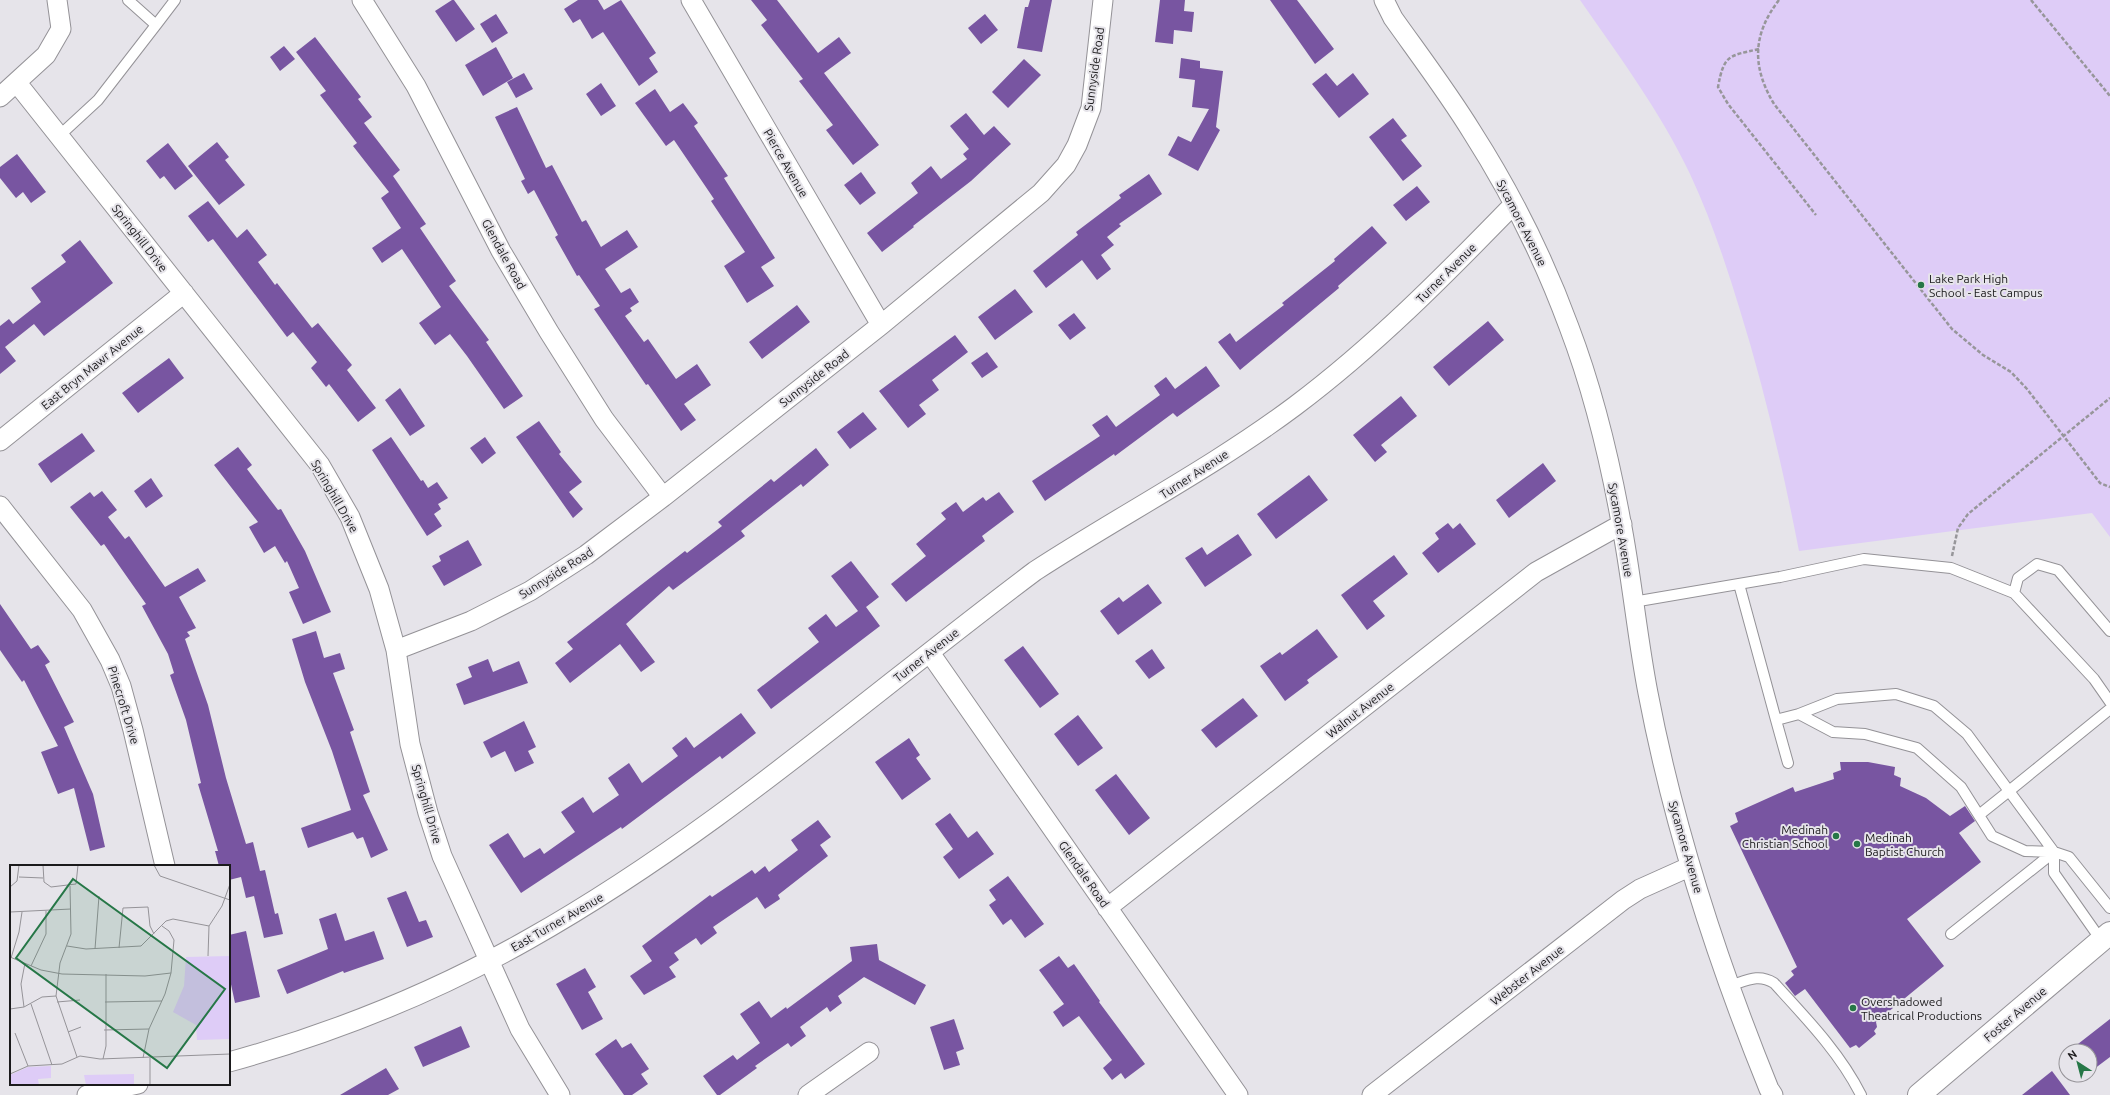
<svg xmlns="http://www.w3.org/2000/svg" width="2110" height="1095" viewBox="0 0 2110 1095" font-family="Ubuntu,sans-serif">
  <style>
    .green { fill: #deccf7 }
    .building { fill: #7855a1 }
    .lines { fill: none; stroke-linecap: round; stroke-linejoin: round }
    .service-casing { stroke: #949297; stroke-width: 12 }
    .minor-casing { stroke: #949297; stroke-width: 21 }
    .tertiary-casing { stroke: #949297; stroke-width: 24 }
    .path { stroke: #97969a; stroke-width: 2.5; stroke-dasharray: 4 2; stroke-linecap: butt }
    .service { stroke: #fff; stroke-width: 10 }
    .minor { stroke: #fff; stroke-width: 19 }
    .tertiary { stroke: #fff; stroke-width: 22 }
    .poi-dot { fill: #267747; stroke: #e6e4ea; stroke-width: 1.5 }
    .labels { text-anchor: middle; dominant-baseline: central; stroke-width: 4; stroke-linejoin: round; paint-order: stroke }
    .street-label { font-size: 12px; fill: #1b1a1c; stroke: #e6e4ea }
    .poi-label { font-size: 12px; fill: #1b1a1c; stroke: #e6e4ea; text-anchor: start }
    .inset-road { fill: none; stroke: #959398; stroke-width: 1 }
    .view { fill: #267747; fill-opacity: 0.15; stroke: #267747; stroke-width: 2 }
    .inset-edge { fill: none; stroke: #1b1a1c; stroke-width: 2 }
  </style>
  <rect width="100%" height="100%" fill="#e6e4ea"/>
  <!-- green -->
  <path class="green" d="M1580 0H2110V537L2092 513 1799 551C1783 469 1764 387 1739 307 1725 261 1710 217 1690 174 1660 111 1619 56 1580 0Z"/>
  <!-- building -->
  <path class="building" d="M452 0H454L475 29 456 42 435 11Z
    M578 0H598L604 10 621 0 656 53 649 58 658 72 639 86 603 32 592 39 580 19 573 23 564 9Z
    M751 0H777L818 53 839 37 851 53 824 73 879 145 853 165 826 130 833 125 799 81 803 79 761 25 767 20Z
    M1030 0H1052L1042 52 1017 48 1025 7H1028Z
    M1160 0H1185L1184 11 1194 12 1192 32 1174 30 1173 44 1155 42Z
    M1270 0H1297L1334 49 1315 64Z
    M496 14 508 33 492 43 480 24Z
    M985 14 998 30 981 44 968 28Z
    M315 37 361 97 358 99 372 117 364 123 400 170 393 176 426 224 420 228 456 281 449 286 489 340 486 342 523 396 504 409 467 356 450 334 435 345 419 323 441 307 402 249 382 263 372 248 401 228 381 198 389 192 353 146 357 143 320 95 326 91 296 52Z
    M284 46 295 59 280 71 270 57Z
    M496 47 513 78 483 96 465 65Z
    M1181 58 1200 61V68L1223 71 1216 127 1220 130 1198 171 1168 155 1178 136 1191 142 1209 109 1192 107 1195 80 1179 78Z
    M1024 59 1041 75 1008 108 992 92Z
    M524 73 533 89 516 98 507 82Z
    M1326 73 1337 86 1353 73 1369 94 1339 118 1312 84Z
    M601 83 616 106 601 116 586 94Z
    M655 89 670 112 683 103 698 123 694 126 728 176 724 178 775 258 761 267 774 286 747 303 724 266 745 252 711 201 714 199 674 140 666 146 635 103Z
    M517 107 546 168 552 165 582 222 586 220 601 247 627 230 638 247 605 269 621 293 630 288 639 302 630 308 632 311 625 316 644 342 648 339 676 379 697 364 711 385 684 404 696 420 681 431 648 384 646 385 594 309 600 306 579 275 577 276 555 237 558 235 534 190 528 194 521 181 525 179 495 117Z
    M966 113 984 135 994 126 1011 144 971 181 913 226 914 227 882 252 867 233 918 193 911 183 931 166 941 179 967 159 963 154 969 149 950 126Z
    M1393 118 1407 136 1401 140 1422 166 1403 181 1369 137Z
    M217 142 229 157 225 160 245 185 219 205 188 166Z
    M168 143 193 176 175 190 164 176 160 179 146 161Z
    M17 154 46 192 31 203 23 192 16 198 0 178V167Z
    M861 172 876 193 860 205 844 185Z
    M1149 174 1162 194 1119 224 1121 226 1107 237 1114 245 1101 255 1111 269 1097 280 1082 260 1046 288 1033 271 1078 235 1076 232 1121 198 1119 195Z
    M1417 186 1430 202 1406 221 1393 205Z
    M208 201 237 238 247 229 267 255 258 262 275 285 277 283 312 328 318 323 352 365 347 370 376 408 358 422 329 384 326 387 311 368 317 362 293 332 287 337 213 239 208 242 188 216Z
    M1372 226 1387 243 1338 286 1339 288 1240 370 1218 342 1230 333 1236 342 1284 305 1282 303 1335 261 1334 259Z
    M80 240 113 283 44 336 34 324 5 347 16 361 0 374V326L9 319 13 324 41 302 31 288 66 262 61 255Z
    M1015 289 1033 312 995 340 978 317Z
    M797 305 810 322 762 359 749 342Z
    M1074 313 1086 328 1070 340 1058 325Z
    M1488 321 1504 340 1449 386 1433 367Z
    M955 335 968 352 932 380 939 390 919 405 926 414 908 428 879 391Z
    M987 352 998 367 982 378 971 363Z
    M169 358 184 378 138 413 122 393Z
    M1206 366 1220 386 1177 417 1173 413 1115 456 1114 454 1045 501 1032 481 1100 436 1092 425 1107 415 1116 427 1160 395 1154 386 1166 377 1175 389Z
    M400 388 425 426 410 436 385 400Z
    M1401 396 1417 416 1381 445 1387 452 1375 462 1353 435Z
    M863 412 877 429 850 449 837 432Z
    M539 421 561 452 559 454 582 482 569 492 583 509 573 518 516 437Z
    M82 433 95 451 51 483 38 464Z
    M391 437 421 481 423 480 428 488 437 482 448 498 438 504 441 509 434 514 442 526 427 536 372 450Z
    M485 437 496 453 482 464 470 448Z
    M238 447 252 465 247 469 278 510 281 509 305 551 331 612 303 624 289 592 299 588 287 561 285 563 275 546 264 553 249 527 258 522 214 465Z
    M816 448 829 465 803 487 801 484 741 531 745 536 673 590 669 586 626 624 655 662 641 672 620 644 570 683 555 663 573 649 567 642 685 551 687 553 722 526 718 522 745 500 771 479 774 482Z
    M1543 463 1556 481 1509 518 1496 500Z
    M1309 475 1328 500 1276 539 1257 514Z
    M151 478 163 496 146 508 134 491Z
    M102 491 117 510 108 517 125 539 129 536 165 587 198 568 206 581 179 597 196 628 187 632 190 636 185 639 208 705 226 778 246 844 253 842 260 871 265 870 275 914 278 913 283 934 264 938 254 896 246 898 241 877 229 880V866H219L215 851H218L198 784 201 783 186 720 170 675 174 673 168 654 142 606 146 604 104 544 101 546 70 507 90 492 94 497Z
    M999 492 1014 512 982 536 985 541 906 602 891 584 926 556 916 544 946 519 941 513 956 502 963 512 983 497 986 501Z
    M1448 523 1453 529 1460 523 1476 544 1438 573 1422 553 1439 539 1435 533Z
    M1238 534 1252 555 1205 587 1185 558 1202 547 1207 555Z
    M468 540 482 565 444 586 432 566 441 561 439 556Z
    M1394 555 1408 574 1373 601 1385 616 1367 630 1341 595Z
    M851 561 879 597 866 607 880 626 771 709 757 690 819 642 808 628 826 614 836 627 858 611 831 576Z
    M1148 584 1162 603 1118 635 1100 611 1119 597 1123 602Z
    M0 604 31 649 38 645 50 662 45 665 74 722 64 727 93 794 105 847 90 851 74 788 58 794 41 752 58 746 24 680 22 682 0 650Z
    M1317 629 1338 657 1307 680 1309 683 1285 701 1260 666 1280 652 1282 655Z
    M316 631 324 658 340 653 345 669 333 673 354 730 350 732 370 792 363 795 388 850 371 858 363 837 357 839 353 832 308 848 301 828 351 810 332 751 305 682 292 639Z
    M1023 646 1059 694 1040 708 1004 660Z
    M1152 649 1165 668 1149 679 1135 661Z
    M488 659 493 672 519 661 528 683 464 705 456 684 472 677 468 667Z
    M1243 698 1258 716 1216 748 1201 730Z
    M741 713 756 733 722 759 720 756 622 829 621 827 521 893 489 845 508 833 524 858 540 848 544 854 575 832 561 812 583 797 593 813 619 795 608 778 629 763 642 783 678 756 672 748 686 737 694 748Z
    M1078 715 1103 748 1078 766 1054 734Z
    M524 721 536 747 528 751 534 763 515 772 505 751 491 758 483 742Z
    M909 738 920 755 916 758 931 779 902 800 875 762Z
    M1840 762H1868L1895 767 1894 775 1901 778 1900 786 1926 798 1950 816 1965 806 1975 821 1959 833 1981 862 1907 919 1944 966 1876 1022 1877 1027 1874 1031 1876 1034 1859 1048 1856 1045 1850 1048 1805 989 1795 996 1785 983 1794 975 1791 971 1797 967 1730 826 1738 822 1735 813 1793 787 1795 792 1834 779 1833 773 1841 770Z
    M1116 774 1150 818 1129 835 1095 790Z
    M950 813 968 838 977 831 994 854 959 879 943 857 953 849 935 824Z
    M818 820 831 837 820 845 828 856 778 895 780 899 765 909 757 897 713 927 717 933 701 945 696 938 674 953 679 960 669 967 676 977 644 995 630 976 652 961 642 946 710 895 712 897 752 870 755 874 765 866 769 872 798 850 791 840Z
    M1008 876 1044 924 1025 938 1011 919 1003 925 989 905 996 900 989 890Z
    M406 891 419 922 426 920 433 937 407 947 387 898Z
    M336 913 345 941 374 931 384 959 344 973 343 971 287 994 277 970 328 949 319 919Z
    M246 931 260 997 235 1003 229 975V935Z
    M877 944 879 960 926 985 915 1005 864 977 838 996 842 1003 830 1012 827 1007 800 1027 806 1036 791 1047 788 1043 755 1066 757 1068 720 1095H717L703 1076 733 1055 737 1060 760 1043 740 1014 759 1001 771 1018 786 1007 787 1009 852 961 850 947Z
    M1059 956 1068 968 1074 964 1100 1001 1099 1002 1145 1064 1125 1079 1121 1073 1112 1080 1103 1068 1112 1060 1079 1016 1063 1027 1053 1012 1064 1004 1039 970Z
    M585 968 596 987 588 992 603 1019 582 1030 556 984Z
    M954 1019 964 1049 956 1052 960 1065 944 1070 930 1027Z
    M2110 1019V1057L2090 1072V1051H2069Z
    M461 1026 470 1047 423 1067 414 1047Z
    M616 1039 622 1048 631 1043 649 1069 641 1074 648 1084 632 1095H624L595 1054Z
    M386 1068 399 1089 388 1095H340Z
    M2052 1071 2070 1095H2022Z"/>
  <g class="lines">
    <defs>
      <path id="service" d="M156 25 175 0
        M59 136 98 100 156 25 128 0
        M1739 584 1776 720
        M2014 593 2018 578 2037 564 2058 570 2110 631
        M1633 602 1780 577 1864 559 1951 568 2014 593 2094 679 2110 702
        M1799 714 1837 699 1896 694 1934 706 1967 734 2009 791 1979 815
        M1788 763 1776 720 1799 714 1833 732 1865 734 1917 748 1961 787 1992 836 2025 851 2054 852 2069 857 2110 908
        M1951 934 2054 852
        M2101 940 2054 873V852L2009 791 2110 709
        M1729 986C1746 981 1758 973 1774 983 1806 1018 1840 1053 1861 1095"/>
      <path id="minor" d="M362 0 416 86 501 251 549 332 604 419 663 497
        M691 0 881 325
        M1384 0 1393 18C1420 56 1448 93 1472 132 1511 193 1544 259 1569 327 1593 390 1609 456 1621 522 1632 579 1637 636 1648 693 1674 829 1717 961 1769 1089L1773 1095
        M17 83 320 465 350 517 379 589 396 650 410 744 428 813 442 856 520 1029 560 1095
        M0 97 46 55 61 29 57 0
        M0 441 184 293
        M0 506 82 610 110 660 121 686 133 730 165 866
        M396 650 471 621 530 591 586 555 663 497 881 325 1041 193 1066 165 1077 145 1091 108 1103 0
        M930 653 1238 1095
        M1107 908 1536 572 1622 524
        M229 1062C334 1033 434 993 529 939 712 836 868 696 1035 571 1121 515 1212 468 1295 406 1375 346 1445 275 1514 204
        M87 1095 138 1084
        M808 1095 869 1052
        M1372 1095 1623 900 1640 889 1689 867"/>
      <path id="tertiary" d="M1919 1095 2110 933"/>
    </defs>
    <!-- service casing -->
    <use href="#service" class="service-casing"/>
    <!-- minor casing -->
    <use href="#minor" class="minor-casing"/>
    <!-- tertiary casing -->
    <use href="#tertiary" class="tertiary-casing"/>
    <!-- path -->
    <path class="path" d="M1779 0C1752 35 1752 67 1774 104L1952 329 1983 355 2011 372 2027 389 2100 483 2110 487
      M2031 0 2110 96
      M1759 49C1728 56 1724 55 1718 87L1728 104 1816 215
      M1952 556 1958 528 1968 514 2110 398"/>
    <!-- service -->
    <use href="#service" class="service"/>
    <!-- minor -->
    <use href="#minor" class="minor"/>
    <!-- tertiary -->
    <use href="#tertiary" class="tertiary"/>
  </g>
  <!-- markers -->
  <g class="poi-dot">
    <circle cx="1921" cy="285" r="4"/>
    <circle cx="1836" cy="836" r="4"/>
    <circle cx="1857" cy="844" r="4"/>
    <circle cx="1853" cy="1008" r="4"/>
  </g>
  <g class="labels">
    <!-- street labels -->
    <g class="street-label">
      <text transform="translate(1094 69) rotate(-82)">Sunnyside Road</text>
      <text transform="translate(786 163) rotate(60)">Pierce Avenue</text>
      <text transform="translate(1522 223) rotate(63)">Sycamore Avenue</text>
      <text transform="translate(140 238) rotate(52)">Springhill Drive</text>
      <text transform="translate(504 254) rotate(61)">Glendale Road</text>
      <text transform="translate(1446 273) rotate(-45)">Turner Avenue</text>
      <text transform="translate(92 367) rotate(-39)">East Bryn Mawr Avenue</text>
      <text transform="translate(814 378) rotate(-38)">Sunnyside Road</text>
      <text transform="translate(1194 474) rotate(-33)">Turner Avenue</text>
      <text transform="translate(335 496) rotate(60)">Springhill Drive</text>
      <text transform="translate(1621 530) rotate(80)">Sycamore Avenue</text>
      <text transform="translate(556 573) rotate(-32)">Sunnyside Road</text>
      <text transform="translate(926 655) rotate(-38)">Turner Avenue</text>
      <text transform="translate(124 705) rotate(73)">Pinecroft Drive</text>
      <text transform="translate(1360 710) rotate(-38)">Walnut Avenue</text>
      <text transform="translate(427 804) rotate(74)">Springhill Drive</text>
      <text transform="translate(1686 847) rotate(74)">Sycamore Avenue</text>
      <text transform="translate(1084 874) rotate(55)">Glendale Road</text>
      <text transform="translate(557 922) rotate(-30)">East Turner Avenue</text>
      <text transform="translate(1527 975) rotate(-38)">Webster Avenue</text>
      <text transform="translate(2015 1014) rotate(-40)">Foster Avenue</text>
    </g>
    <!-- poi labels -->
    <g class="poi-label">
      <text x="1929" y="278">Lake Park High<tspan x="1929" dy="14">School - East Campus</tspan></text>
      <text x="1828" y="829" text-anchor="end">Medinah<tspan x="1828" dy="14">Christian School</tspan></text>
      <text x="1865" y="837">Medinah<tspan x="1865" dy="14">Baptist Church</tspan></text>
      <text x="1861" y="1001">Overshadowed<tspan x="1861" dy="14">Theatrical Productions</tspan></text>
    </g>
  </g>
  <!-- overview -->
  <g transform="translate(10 865)">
    <rect width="220" height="220" fill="#e6e4ea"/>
    <path d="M220 91V174L187 175 186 160 163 147 174 121 176 92ZM41 201V213L28 214 29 220H0V210L18 202ZM124 209V220H76L74 210Z" fill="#deccf7"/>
    <path class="inset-road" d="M33 0 34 17 41 22 66 19 68 0M144 0 150 11 220 35M9 12 33 13M60 21 61 69 50 98 46 131 67 192M0 22 7 16 9 0M0 47 61 44M57 81 76 84 131 81 156 56 163 54 199 61M109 83 113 43 138 42 140 61 144 69M85 84 89 31M198 91 199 61 212 41 220 19M0 92 31 105 52 109 135 111 161 108M1 93 9 67 12 47M21 101 36 69V46M47 137 70 135M95 137 152 136M21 139 42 200M14 142 11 119 15 98M0 144 14 142 32 132 46 131M94 165 139 164M58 167 71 162M5 168 18 201M133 193 139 164 155 129 161 108 164 75 159 66 152 61M93 194 96 181V109M0 209 18 201 52 199 70 191 90 194 220 189M140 220V193M206 220H220"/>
    <path class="view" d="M63 14 215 124 157 203 6 93Z"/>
    <rect width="220" height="220" class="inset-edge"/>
  </g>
  <!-- north arrow -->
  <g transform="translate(2078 1063) rotate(324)"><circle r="19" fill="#e6e4ea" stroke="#959398"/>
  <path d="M0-3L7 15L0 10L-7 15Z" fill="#267747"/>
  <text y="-6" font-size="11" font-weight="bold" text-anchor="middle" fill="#1b1a1c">N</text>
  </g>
</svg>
